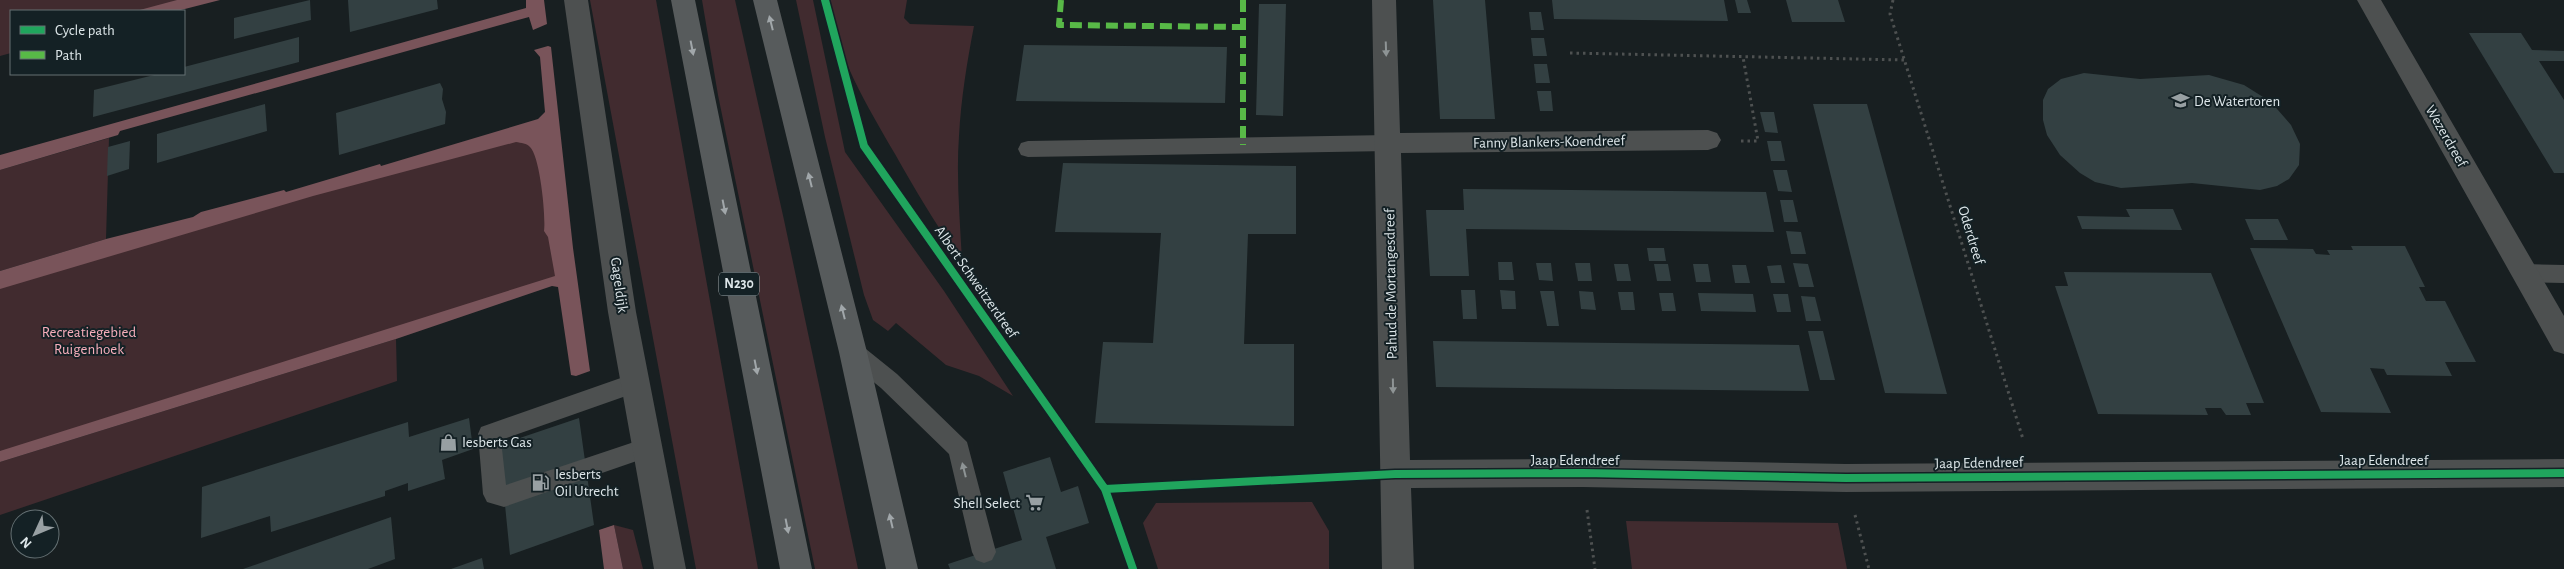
<svg xmlns="http://www.w3.org/2000/svg" width="2564" height="569" viewBox="0 0 2564 569" font-family="'Alegreya Sans',sans-serif">
  <style>
    .green { fill: #412b2f }
    .water { fill: #79545a }
    .building { fill: #334042 }
    .lines { fill: none; stroke-linecap: round; stroke-linejoin: round }
    .path { stroke: #4e5151; stroke-width: 3; stroke-dasharray: 2.5 4; stroke-linecap: butt }
    .service { fill: #4d5050; fill-rule: evenodd }
    .minor { fill: #4d5050; fill-rule: evenodd }
    .trunk { fill: #575b5c; fill-rule: evenodd }
    .quiet { stroke: #58b947; stroke-width: 6; stroke-dasharray: 12 6; stroke-linecap: butt }
    .cycleway-casing { stroke: #142125; stroke-width: 11 }
    .cycleway { stroke: #20a55d; stroke-width: 8 }
    .oneway { fill: #a1a7aa }
    .oneway2 { fill: #8e9495 }
    .labels { text-anchor: middle; dominant-baseline: central; stroke-width: 4; stroke-linejoin: round; paint-order: stroke }
    .shield { fill: #142125; stroke: #a1abae; stroke-width: 1 }
    .shield-label { font-size: 14px; font-weight: bold; fill: #dde6e9 }
    .poi-label { font-size: 15px; fill: #dde6e9; stroke: #142125; text-anchor: start }
    .street-label { font-size: 15px; fill: #dde6e9; stroke: #142125 }
    .park-label { font-size: 15px; fill: #f7aebb; stroke: #142125 }
  </style>
  <rect width="100%" height="100%" fill="#181f21"/>
  <!-- green -->
  <path class="green" d="M0 0H211L168 11H11V53L0 56Z
    M590 0H656L758 569H696Z
    M702 0H735L784 220 858 569H815L718 95Z
    M796 0H813L845 152 944 291 1013 396 979 376 946 365 896 323 888 331 873 320 864 295 825 137Z
    M830 0H907L904 18 910 24 974 26C967 62 961 99 959 136 956 177 960 220 962 261 937 227 916 191 895 154 868 107 835 55 830 0Z
    M547 124 568 277 0 457V279Z
    M109 138 106 239 0 271V170Z
    M396 339 397 381 0 515V462Z
    M1312 502 1329 531V569H1158L1143 523 1156 503Z
    M1626 521 1838 523 1847 569H1632Z
    M614 525 633 530 643 569H623Z"/>
  <!-- water -->
  <path class="water" d="M177 0H220L177 11H136Z
    M526 0H544L547 24 533 30 529 17 120 131 118 135 0 170V155L526 8Z
    M548 46 551 47 573 248 590 371 576 376 571 375 558 287 552 286 396 339 0 462V451L555 276 548 237 544 231C546 217 540 156 530 147 527 143 521 143 516 142L313 196 0 289V271L106 239 193 217 201 212 284 190 286 192 380 164 381 166 538 119 545 112 540 57 534 50Z
    M614 525 623 569H604L599 530Z"/>
  <!-- building -->
  <path class="building" d="M310 0 311 20 234 39V18Z
    M348 0H437L438 9 350 32Z
    M1433 0H1485L1495 119H1440Z
    M1552 0H1724L1728 21 1554 19Z
    M1735 0H1747L1751 13H1738Z
    M1786 0H1838L1845 22H1792Z
    M1259 4H1286L1283 116 1256 115Z
    M1529 12H1541L1544 30H1531Z
    M2469 33H2521L2532 50 2564 51V61H2539L2564 100V173H2554Z
    M299 37V62L93 117 94 90 158 74H184V67Z
    M1531 38H1544L1547 56H1533Z
    M1024 45 1227 47 1225 103 1016 101Z
    M1534 64H1547L1550 83H1536Z
    M2084 73 2140 79 2209 75 2244 85 2271 102 2291 125 2300 144 2299 165 2289 179 2277 186 2260 190 2192 183 2121 188 2095 182 2080 173 2060 155 2047 135 2043 120V100L2048 89 2061 79Z
    M440 83 443 89 442 99 446 112 445 124 339 155 336 113Z
    M1537 91H1551L1553 111H1540Z
    M265 104 267 131 157 163V134Z
    M1813 104H1867L1947 394 1885 393Z
    M1760 112H1774L1778 133 1765 132Z
    M130 141 129 169 107 176 108 147Z
    M1767 141H1781L1785 161H1771Z
    M1063 163 1296 166V234H1248L1244 344H1294V426L1095 423 1103 342 1153 343 1161 233 1055 232Z
    M1773 170H1787L1792 192 1778 191Z
    M1463 189 1766 192 1774 232 1466 229 1469 276H1430L1426 210H1464Z
    M1780 200H1793L1798 222H1784Z
    M2126 209H2173L2182 230 2082 229 2077 216 2130 217Z
    M2245 219H2278L2288 240H2254Z
    M1786 231 1801 232 1806 254H1791Z
    M2351 246H2405L2425 287H2419L2426 301H2445L2476 362H2445L2452 376 2387 375 2384 369 2370 368 2391 413 2321 412 2250 248 2313 249 2316 254 2330 255 2327 250H2353Z
    M1647 248H1664L1666 261H1649Z
    M1498 262H1512L1514 280H1499Z
    M1536 263H1551L1553 281 1539 280Z
    M1575 263H1590L1592 281H1578Z
    M1793 263 1808 264 1814 287H1799Z
    M1614 264H1628L1631 281H1617Z
    M1654 264H1668L1671 281H1657Z
    M1693 264H1708L1711 282H1696Z
    M1732 265H1746L1750 283H1735Z
    M1781 265 1785 283H1771L1767 266Z
    M2064 272 2211 273 2264 403H2246L2251 415H2226L2221 408H2205L2208 415 2098 414 2055 286H2068Z
    M1461 290H1475L1477 319H1463Z
    M1500 290 1515 291 1516 309H1502Z
    M1540 291H1554L1559 326H1547Z
    M1579 291 1593 292 1596 310 1581 309Z
    M1618 292H1633L1635 310H1621Z
    M1659 293H1673L1676 311H1662Z
    M1698 293 1753 294 1756 312 1701 311Z
    M1773 294H1788L1791 312H1777Z
    M1801 296 1815 297 1821 321H1806Z
    M1808 331H1823L1835 380H1820Z
    M1433 341 1799 345 1809 391 1436 387Z
    M469 418 473 449 442 460 445 479 408 491V483L385 491V496L271 532 270 516 201 538 202 487 408 422 409 437Z
    M579 418 594 525 510 555 499 445Z
    M1050 457 1061 492 1078 486 1089 523 1046 537 1056 569H950L948 564 1022 540 1003 472Z
    M391 517 395 559 368 569H243Z
    M482 558 484 569H451Z"/>
  <g class="lines">
    <!-- path -->
    <path class="path" d="M1893 0 1890 14 2023 439
      M1570 53 1904 60
      M1741 141H1758L1743 57
      M1587 510 1595 569
      M1855 515 1869 569"/>
    <!-- service -->
    <path class="service" d="M1389 135 1396 137 1399 143 1396 149 1389 151 1028 157 1021 155 1018 149 1021 143 1028 141Z
      M2524 264 2564 265V283L2524 282 2517 279 2513 273 2517 267Z
      M853 343 861 345 897 374 967 442 996 552 992 560 984 563 976 560 972 552 949 454 881 388 845 359 842 352 845 345Z
      M635 373 643 376 646 383 643 390 501 440 506 485 646 438 654 441 657 448 654 455 504 507 487 502 483 494 478 434 481 427Z"/>
    <!-- minor -->
    <path class="minor" d="M564 0H588L636 312 686 569H654L608 312Z
      M1372 0H1396L1400 133 1708 130 1717 133 1721 140 1717 147 1708 150 1401 153 1410 460 1583 459 1846 464 2564 459V487L1846 492 1583 487 1411 488 1414 569H1382Z
      M2357 0H2381L2564 316V354L2554 351Z"/>
    <!-- trunk -->
    <path class="trunk" d="M671 0H695L812 569H780Z
      M753 0H777L867 352 918 569H886L839 352Z"/>
    <!-- quiet -->
    <path class="quiet" d="M1061 0 1059 25 1243 27
      M1243 0V145"/>
    <defs>
      <path id="cycleway" d="M825 0 864 146 1105 489 1133 569
        M1105 489 1395 474 1583 473 1846 478 2564 473"/>
    </defs>
    <!-- cycleway casing -->
    <use href="#cycleway" class="cycleway-casing"/>
    <!-- cycleway -->
    <use href="#cycleway" class="cycleway"/>
  </g>
  <!-- one-way arrows -->
  <defs><path id="oneway-solid" d="M-6-.8H1V-3.2L6.5 0L1 3.2V.8H-6Z" transform="scale(1.25)"/></defs>
  <g class="oneway">
    <use href="#oneway-solid" transform="translate(771 23) rotate(-104)"/>
    <use href="#oneway-solid" transform="translate(692 48) rotate(79)"/>
    <use href="#oneway-solid" transform="translate(810 180) rotate(-104)"/>
    <use href="#oneway-solid" transform="translate(724 207) rotate(79)"/>
    <use href="#oneway-solid" transform="translate(843 312) rotate(-104)"/>
    <use href="#oneway-solid" transform="translate(756 367) rotate(79)"/>
    <use href="#oneway-solid" transform="translate(891 521) rotate(-103)"/>
    <use href="#oneway-solid" transform="translate(787 526) rotate(79)"/>
  </g>
  <g class="oneway2">
    <use href="#oneway-solid" transform="translate(1386 49) rotate(88)"/>
    <use href="#oneway-solid" transform="translate(1393 386) rotate(89)"/>
    <use href="#oneway-solid" transform="translate(964 470) rotate(-104)"/>
  </g>
  <!-- icons -->
  <defs>
    <symbol id="school-bare" viewBox="-9 -9 18 18"><path d="M0-5L7-2L0 1L-7-2ZM-4 1L0 2.5L4 1V4Q0 6-4 4Z" fill="#98a0a3" stroke="#142125" stroke-width="2.5" paint-order="stroke"/></symbol>
    <symbol id="shop-bare" viewBox="-9 -9 18 18"><path d="M-5-2.5h2.3a2.7 3.5 0 0 1 5.4 0H5L5.5 6h-11ZM-1.5-2.5h3a1.5 2.3 0 0 0-3 0Z" fill="#98a0a3" stroke="#142125" stroke-width="2.5" paint-order="stroke"/></symbol>
    <symbol id="fuel-bare" viewBox="-9 -9 18 18"><path d="M-5.5-6h7V0h2V4h1.3V-2.5L3-4.5l.8-.8L6-3V5H2.5V1h-1V6h-7ZM-4.2-4.7v3.2H.2V-4.7Z" fill="#98a0a3" stroke="#142125" stroke-width="2.5" paint-order="stroke"/></symbol>
    <symbol id="supermarket-bare" viewBox="-9 -9 18 18"><path d="M-6-5.5h2.5l.6 2H6L4.5 2H-2.5L-4.4-4H-6ZM-1.5 3.2a1.3 1.3 0 1 0 .1 0ZM3 3.2a1.3 1.3 0 1 0 .1 0Z" fill="#98a0a3" stroke="#142125" stroke-width="2.5" paint-order="stroke"/></symbol>
  </defs>
  <g fill-rule="evenodd">
    <use href="#school-bare" x="2168" y="88" width="25" height="25"/>
    <use href="#shop-bare" x="436" y="430" width="25" height="25"/>
    <use href="#fuel-bare" x="528" y="470" width="25" height="25"/>
    <use href="#supermarket-bare" x="1022" y="490" width="25" height="25"/>
  </g>
  <g class="labels">
    <!-- shield labels -->
    <rect class="shield" x="719" y="272.5" width="40" height="23" rx="4"/>
    <g class="shield-label">
      <text x="739" y="284">N230</text>
    </g>
    <!-- poi labels -->
    <g class="poi-label">
      <text x="2194" y="101">De Watertoren</text>
      <text x="462" y="442">Iesberts Gas</text>
      <text x="555" y="474">Iesberts<tspan x="555" dy="17">Oil Utrecht</tspan></text>
      <text x="1020" y="503" text-anchor="end">Shell Select</text>
    </g>
    <!-- street labels -->
    <g class="street-label">
      <text transform="translate(2446 136) rotate(60)">Wezerdreef</text>
      <text transform="translate(1549 142) rotate(-1)">Fanny Blankers-Koendreef</text>
      <text transform="translate(1971 235) rotate(73)">Oderdreef</text>
      <text transform="translate(976 282) rotate(55)">Albert Schweitzerdreef</text>
      <text transform="translate(1391 284) rotate(-91)">Pahud de Mortangesdreef</text>
      <text transform="translate(619 285) rotate(82)">Gageldijk</text>
      <text x="1575" y="460">Jaap Edendreef</text>
      <text x="2384" y="460">Jaap Edendreef</text>
      <text transform="translate(1979 463) rotate(-1)">Jaap Edendreef</text>
    </g>
    <!-- park labels -->
    <g class="park-label">
      <text x="89" y="332">Recreatiegebied<tspan x="89" dy="17">Ruigenhoek</tspan></text>
    </g>
  </g>
  <!-- legend -->
  <rect x="10" y="10" width="175" height="65" fill="#142125" stroke="#647073"/>
  <rect x="20" y="26" width="25" height="8" fill="#20a55d" stroke="#647073"/>
  <text x="55" y="35" font-size="15" fill="#dde6e9">Cycle path</text>
  <rect x="20" y="51" width="25" height="8" fill="#58b947" stroke="#647073"/>
  <text x="55" y="60" font-size="15" fill="#dde6e9">Path</text>
  <!-- north arrow -->
  <g transform="translate(35 534) rotate(226)"><circle r="24" fill="#142125" stroke="#647073"/>
  <path d="M0-4L9 19L0 12L-9 19Z" fill="#98a0a3"/>
  <text y="-8" font-size="14" font-weight="bold" text-anchor="middle" fill="#dde6e9">N</text>
  </g>
</svg>
